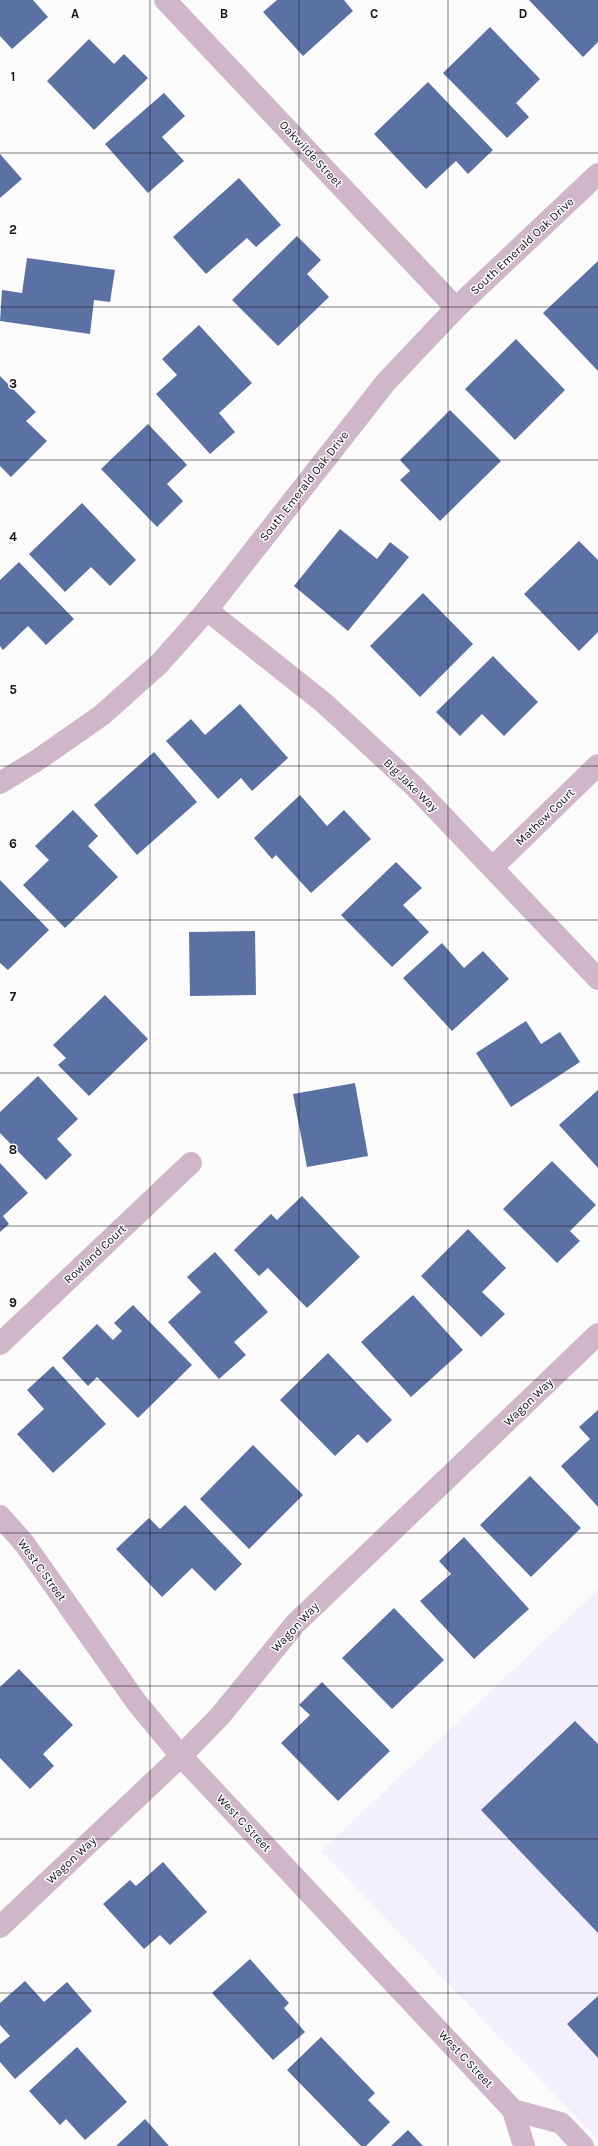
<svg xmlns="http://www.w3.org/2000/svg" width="598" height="2146" viewBox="0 0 598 2146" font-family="Karla,sans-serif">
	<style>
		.built { fill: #f3effc }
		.building { fill: #5b71a3 }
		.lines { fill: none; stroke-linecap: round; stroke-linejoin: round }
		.minor { stroke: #cfb6c8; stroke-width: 22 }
		.tertiary { stroke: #cfb6c8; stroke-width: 22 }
		.grid { fill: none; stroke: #17141d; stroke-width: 1; stroke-opacity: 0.55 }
		.labels { text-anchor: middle; stroke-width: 3; stroke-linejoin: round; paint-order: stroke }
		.street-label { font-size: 12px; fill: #17141d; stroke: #fbfbfb }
		.grid-label { font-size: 13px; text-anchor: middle; font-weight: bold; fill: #17141d; stroke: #fbfbfb; stroke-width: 3; stroke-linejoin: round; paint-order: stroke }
	</style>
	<rect width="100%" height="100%" fill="#fbfbfb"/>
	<!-- built -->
	<path class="built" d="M598,1590V2140L321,1851Z"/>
	<!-- building -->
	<path class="building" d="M0,0H33L48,17L12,49L0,36Z
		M277,0H344L353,11L303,56L263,12Z
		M529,0H598V42L583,57Z
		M490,27L540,79L516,103L529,117L507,138L443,73Z
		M89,39L114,64L124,54L148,78L94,130L47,81Z
		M428,82L493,150L468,174L456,161L426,189L374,134Z
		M164,93L185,116L162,137L184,161L148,193L105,144Z
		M0,154L22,179L0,198Z
		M239,178L281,225L256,247L247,238L206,274L173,237Z
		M297,236L321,260L307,274L329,297L278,346L232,300Z
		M27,258L115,270L110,302L94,300L90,334L0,321L2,290L22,293Z
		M598,261V371L543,313Z
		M199,325L252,383L219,413L235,432L210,454L156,394L177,375L162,359Z
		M516,339L565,390L515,440L465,389Z
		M0,376L36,412L26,421L47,441L11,477L0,466Z
		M450,410L501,461L440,521L400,480L410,471L400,460Z
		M148,424L187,465L167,484L183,501L157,527L101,469Z
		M82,503L136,560L110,586L91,567L65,592L29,554Z
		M340,529L377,559L390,542L409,557L348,631L294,586Z
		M579,541L598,560V632L579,651L524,594Z
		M19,562L74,619L46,645L28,626L3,650L0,646V580Z
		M423,593L473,644L420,697L370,646Z
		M493,656L538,702L504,736L482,714L460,736L436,712Z
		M240,704L288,758L252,791L241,778L218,799L166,741L191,719L205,735Z
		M154,752L197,802L137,855L94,805Z
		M300,795L327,826L344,810L371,839L311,893L276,855L272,859L254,838Z
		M73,810L98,836L88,846L118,877L65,928L23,885L49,860L35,846Z
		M396,862L422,888L403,905L429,932L392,967L341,915Z
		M0,880L49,930L8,970L0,963Z
		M255,931L256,995L190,996L189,932Z
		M442,943L464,968L483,951L509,979L452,1031L403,978Z
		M105,995L148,1039L89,1096L58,1065L66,1058L53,1045Z
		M526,1021L541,1044L560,1032L580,1062L511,1107L476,1053Z
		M38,1076L78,1119L57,1139L72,1155L46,1180L0,1133V1112Z
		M355,1083L368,1156L307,1167L293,1094Z
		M598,1090V1168L559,1125Z
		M552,1161L596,1205L570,1231L580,1241L557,1263L503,1209Z
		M0,1163L28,1193L3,1216L9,1224L0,1232Z
		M302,1196L360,1257L307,1308L268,1268L259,1276L234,1250L271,1214L277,1220Z
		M468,1229L506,1268L482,1292L505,1314L481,1337L421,1276Z
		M215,1252L268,1312L234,1342L246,1355L219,1379L168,1322L201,1292L187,1277Z
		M413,1295L463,1350L411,1397L361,1342Z
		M133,1305L192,1365L138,1418L97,1377L88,1386L62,1358L97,1324L113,1340L122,1331L114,1323Z
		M328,1353L392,1420L367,1443L358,1434L335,1456L280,1400Z
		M53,1366L106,1424L53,1473L17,1434L44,1409L27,1390Z
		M598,1410V1507L561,1466L590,1439L579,1427Z
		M253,1445L303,1495L249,1549L200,1499Z
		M530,1476L581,1528L531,1577L480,1525Z
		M185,1505L242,1564L215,1591L192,1568L162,1597L116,1549L149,1518L160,1529Z
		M464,1537L529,1609L474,1659L420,1601L451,1574L439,1561Z
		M394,1608L444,1660L392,1709L342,1658Z
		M19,1669L73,1725L43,1754L54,1766L30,1789L0,1758V1687Z
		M322,1682L390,1751L338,1801L281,1743L310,1715L299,1705Z
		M575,1721L598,1744V1933L481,1810Z
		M163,1862L207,1912L170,1945L160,1935L144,1949L103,1904L130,1880L136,1886Z
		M250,1959L289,2003L284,2008L305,2032L273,2060L212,1993Z
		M25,1981L44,2002L67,1982L92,2011L15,2079L0,2062V2044L10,2036L0,2025V2003Z
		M598,1996V2058L567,2024Z
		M321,2037L375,2093L368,2100L390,2122L366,2146H361L287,2070Z
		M77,2047L127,2102L85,2140L66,2119L60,2125L29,2091Z
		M145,2119L169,2146H116Z
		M408,2130L423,2146H391Z"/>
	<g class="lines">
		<!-- minor -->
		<path class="minor" d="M165,0L456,308
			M207,610L324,703L415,787L598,979
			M492,868L598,765
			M0,1344L191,1163
			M0,1927L181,1756L220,1716L295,1624L598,1334"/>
		<!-- tertiary -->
		<path class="tertiary" d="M0,783L39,759L102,715L159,664L207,610L386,382L456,308L598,174
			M0,1516L24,1543L137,1703L181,1756L513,2110L524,2146
			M513,2110L561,2123L583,2146"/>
	</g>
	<!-- grid -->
	<path class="grid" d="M150,0V2146M299,0V2146M448,0V2146M0,153H598M0,307H598M0,460H598M0,613H598M0,766H598M0,920H598M0,1073H598M0,1226H598M0,1380H598M0,1533H598M0,1686H598M0,1839H598M0,1993H598"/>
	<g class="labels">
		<!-- street labels -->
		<g class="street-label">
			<text transform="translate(311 154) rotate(47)" y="4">Oakwilde Street</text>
			<text transform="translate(522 246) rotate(-43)" y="4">South Emerald Oak Drive</text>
			<text transform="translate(304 486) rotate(-52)" y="4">South Emerald Oak Drive</text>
			<text transform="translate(411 785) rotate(44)" y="4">Big Jake Way</text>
			<text transform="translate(545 817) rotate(-44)" y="4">Mathew Court</text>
			<text transform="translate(95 1254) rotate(-43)" y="4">Rowland Court</text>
			<text transform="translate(528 1402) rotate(-44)" y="4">Wagon Way</text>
			<text transform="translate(42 1570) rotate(54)" y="4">West C Street</text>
			<text transform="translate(295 1627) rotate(-47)" y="4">Wagon Way</text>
			<text transform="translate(244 1823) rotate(47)" y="4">West C Street</text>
			<text transform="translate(71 1860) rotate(-43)" y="4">Wagon Way</text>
			<text transform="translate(466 2059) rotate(47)" y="4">West C Street</text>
		</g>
	</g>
	<g class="grid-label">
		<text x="75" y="18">A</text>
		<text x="224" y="18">B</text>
		<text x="374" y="18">C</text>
		<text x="523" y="18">D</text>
		<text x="13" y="81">1</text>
		<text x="13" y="234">2</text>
		<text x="13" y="388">3</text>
		<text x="13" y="541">4</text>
		<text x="13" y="694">5</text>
		<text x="13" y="848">6</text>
		<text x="13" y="1001">7</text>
		<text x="13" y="1154">8</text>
		<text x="13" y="1307">9</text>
	</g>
</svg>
